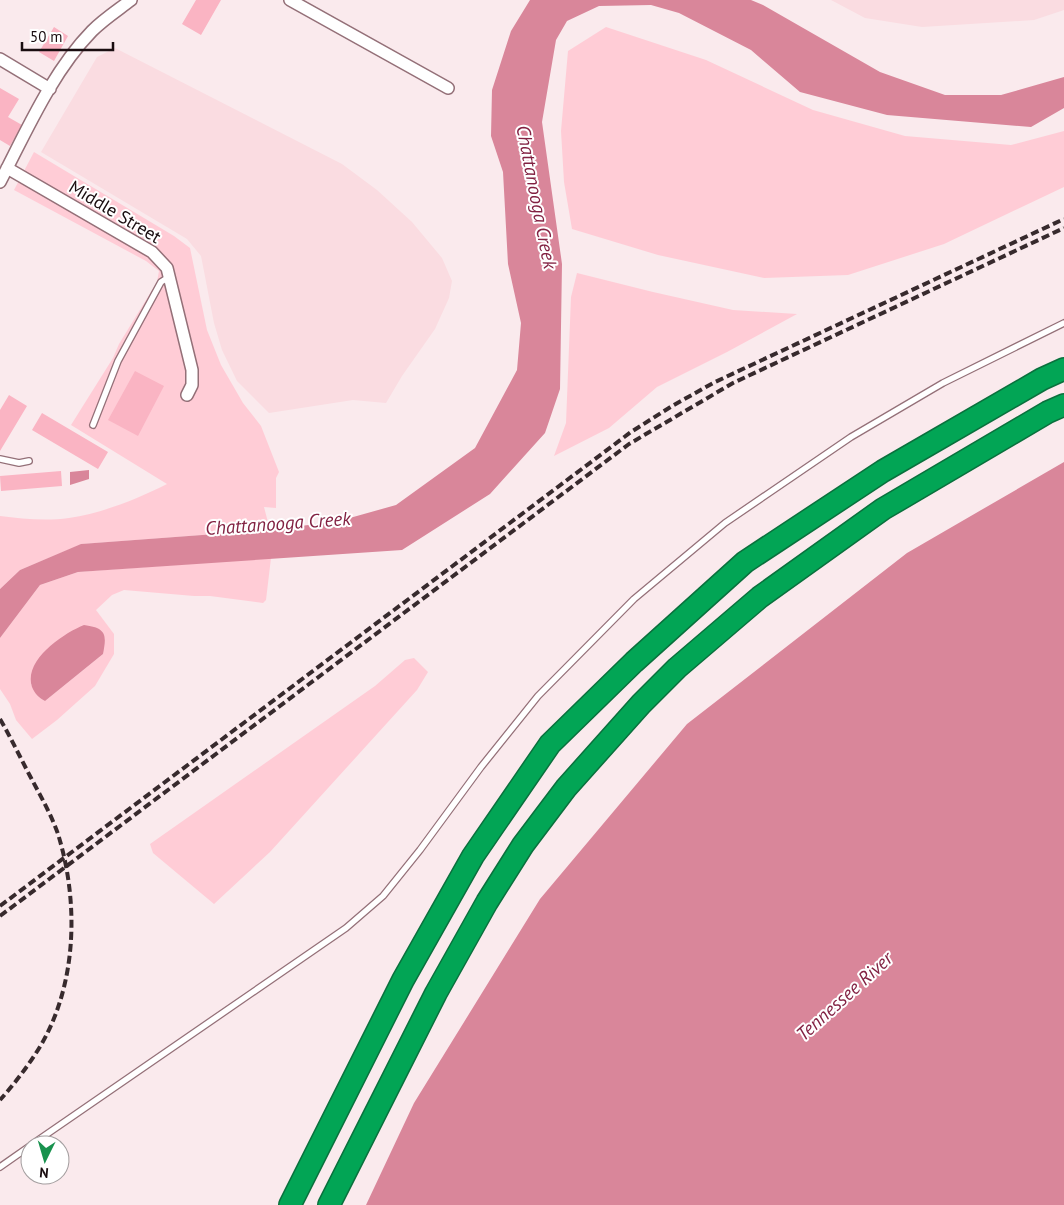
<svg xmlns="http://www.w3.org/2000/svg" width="1064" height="1205" viewBox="0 0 1064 1205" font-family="'PT Sans',sans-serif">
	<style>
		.built { fill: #fadce1 }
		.green { fill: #ffccd6; fill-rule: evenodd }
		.water { fill: #d9869a }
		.building { fill: #fab4c3 }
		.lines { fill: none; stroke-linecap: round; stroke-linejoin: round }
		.service-casing { stroke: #947078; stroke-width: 8 }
		.minor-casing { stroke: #947078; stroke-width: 14 }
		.motorway-casing { stroke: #0a703d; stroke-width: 24 }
		.service { stroke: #fff; stroke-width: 5.5 }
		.minor { stroke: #fff; stroke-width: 11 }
		.motorway { stroke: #02a555; stroke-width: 21 }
		.rail { stroke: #372a2d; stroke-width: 4; stroke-dasharray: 8 4; stroke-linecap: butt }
		.labels { text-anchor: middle; stroke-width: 4; stroke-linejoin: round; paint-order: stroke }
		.street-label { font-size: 18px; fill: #1a0d10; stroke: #fff }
		.water-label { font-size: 19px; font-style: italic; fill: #822142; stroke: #fff }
	</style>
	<rect width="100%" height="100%" fill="#faeaed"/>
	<!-- built -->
	<path class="built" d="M831,0H1064V10L1034,20L922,27L865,18Z
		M115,48L342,164L377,190L412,222L442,258L452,281L449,298L435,329L402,376L386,403L353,400L269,413L237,381L222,350L214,323L201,256L187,239L41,152L97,57Z"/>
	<!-- green -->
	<path class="green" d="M606,27L706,60L813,110L905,136L1011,145L1064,131V187L944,244L848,275L764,278L658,255L572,229L564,182L561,131L568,51Z
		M34,152L174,236L190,248L207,330L221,365L243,403L261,426L279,472L276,478V508L264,507L270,530L82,544L20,570L0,589V516C22,519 47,521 69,518C103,513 137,499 167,484L71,425L113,358L119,344L157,282L159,271L146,261L14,190Z
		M577,273L653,292L733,310L797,314L727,352L657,387L609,428L554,456L566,423L571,297Z
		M271,558L266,600L263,603L210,596H194L124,590L112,595L96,610L114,634V654L95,686L57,720L32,739L16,720L10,704L0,689V638L40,585L78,572ZM103,654L45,701C37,697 35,692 31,684Z
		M414,658L428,672L417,690L270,852L214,904L153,853L150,844L375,686L405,660Z"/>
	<!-- water -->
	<path class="water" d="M530,0H751L763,5L880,72L945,95H1001L1064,77V108L1031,127L887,115L800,92L751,50L679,13L651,5L599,6L567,21L556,40L542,122L562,264L560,389L545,433L490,494L402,550L78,572L40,585L0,638V589L20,570L81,544L270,530L339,521L396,505L475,448L517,370L521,323L508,264L503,172L491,136L492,90L511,31Z
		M1064,462V1205H366L414,1103L540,899L687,724L907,553Z
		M89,470V479L70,485V472Z
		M84,625C106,628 107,634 103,654L45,701C39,698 35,694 32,687C23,660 64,633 84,625Z"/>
	<!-- building -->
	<path class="building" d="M196,0H221L201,35L182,24Z
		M54,27L68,36L54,61L39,52Z
		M0,88L19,99L8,117L22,125L10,146L0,140Z
		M135,371L164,386L138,436L108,420Z
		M9,395L27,406L0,451V410Z
		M42,413L108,452L98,469L32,430Z
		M61,471L62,486L1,491L0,476Z"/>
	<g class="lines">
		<!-- service casing -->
		<g class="service-casing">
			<path id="service" d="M93,425L118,361L161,282L169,277
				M0,459L19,463L29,461
				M31,1145L346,928L383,896L420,850L481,767L538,696L634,599L725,523L851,437L943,383L1064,323
				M0,1167L30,1146"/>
		</g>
		<!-- minor casing -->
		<g class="minor-casing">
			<path id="minor" d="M290,0L448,88
				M0,59L50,89
				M7,168L152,252L167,268L192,370V385L187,395
				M0,182C26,132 52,72 92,31C104,19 118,10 131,0"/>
		</g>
		<!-- motorway casing -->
		<g class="motorway-casing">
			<path id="motorway" d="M290,1205L403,980L473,856L550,744L634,662L745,562L883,471L1042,379L1064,369
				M329,1205L436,993L487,902L523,845L566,788L641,704L677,668L760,597L883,509L1048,412L1064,405"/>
		</g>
		<!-- service -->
		<use href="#service" class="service"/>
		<!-- minor -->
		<use href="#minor" class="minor"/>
		<!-- motorway -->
		<use href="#motorway" class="motorway"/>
		<!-- rail -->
		<path class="rail" d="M0,719C11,738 20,757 30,776C40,795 51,814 58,834C79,902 77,983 41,1045C29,1065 15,1083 0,1100
			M0,906L631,432L672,406L715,382L1064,219
			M0,916L629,444L733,383L1064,228"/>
	</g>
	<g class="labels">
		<!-- street labels -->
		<g class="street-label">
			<text transform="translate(115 212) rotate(31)" y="6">Middle Street</text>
		</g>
		<!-- water labels -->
		<g class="water-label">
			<text transform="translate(537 197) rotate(79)" y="7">Chattanooga Creek</text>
			<text transform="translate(278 523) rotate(-4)" y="7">Chattanooga Creek</text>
			<text transform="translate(844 996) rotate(-42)" y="7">Tennessee River</text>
		</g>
	</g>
	<!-- north arrow -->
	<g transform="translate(45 1160) rotate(185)"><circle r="24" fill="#ffffff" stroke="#a39e9f"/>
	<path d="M0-4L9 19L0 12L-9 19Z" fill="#18924e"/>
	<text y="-8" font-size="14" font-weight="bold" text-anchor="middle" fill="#1a0d10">N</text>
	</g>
	<!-- scale -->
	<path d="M22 42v8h91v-8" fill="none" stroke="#1a0d10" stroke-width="2.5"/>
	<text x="30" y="42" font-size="15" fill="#1a0d10" stroke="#ffffff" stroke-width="4" paint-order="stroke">50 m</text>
</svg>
